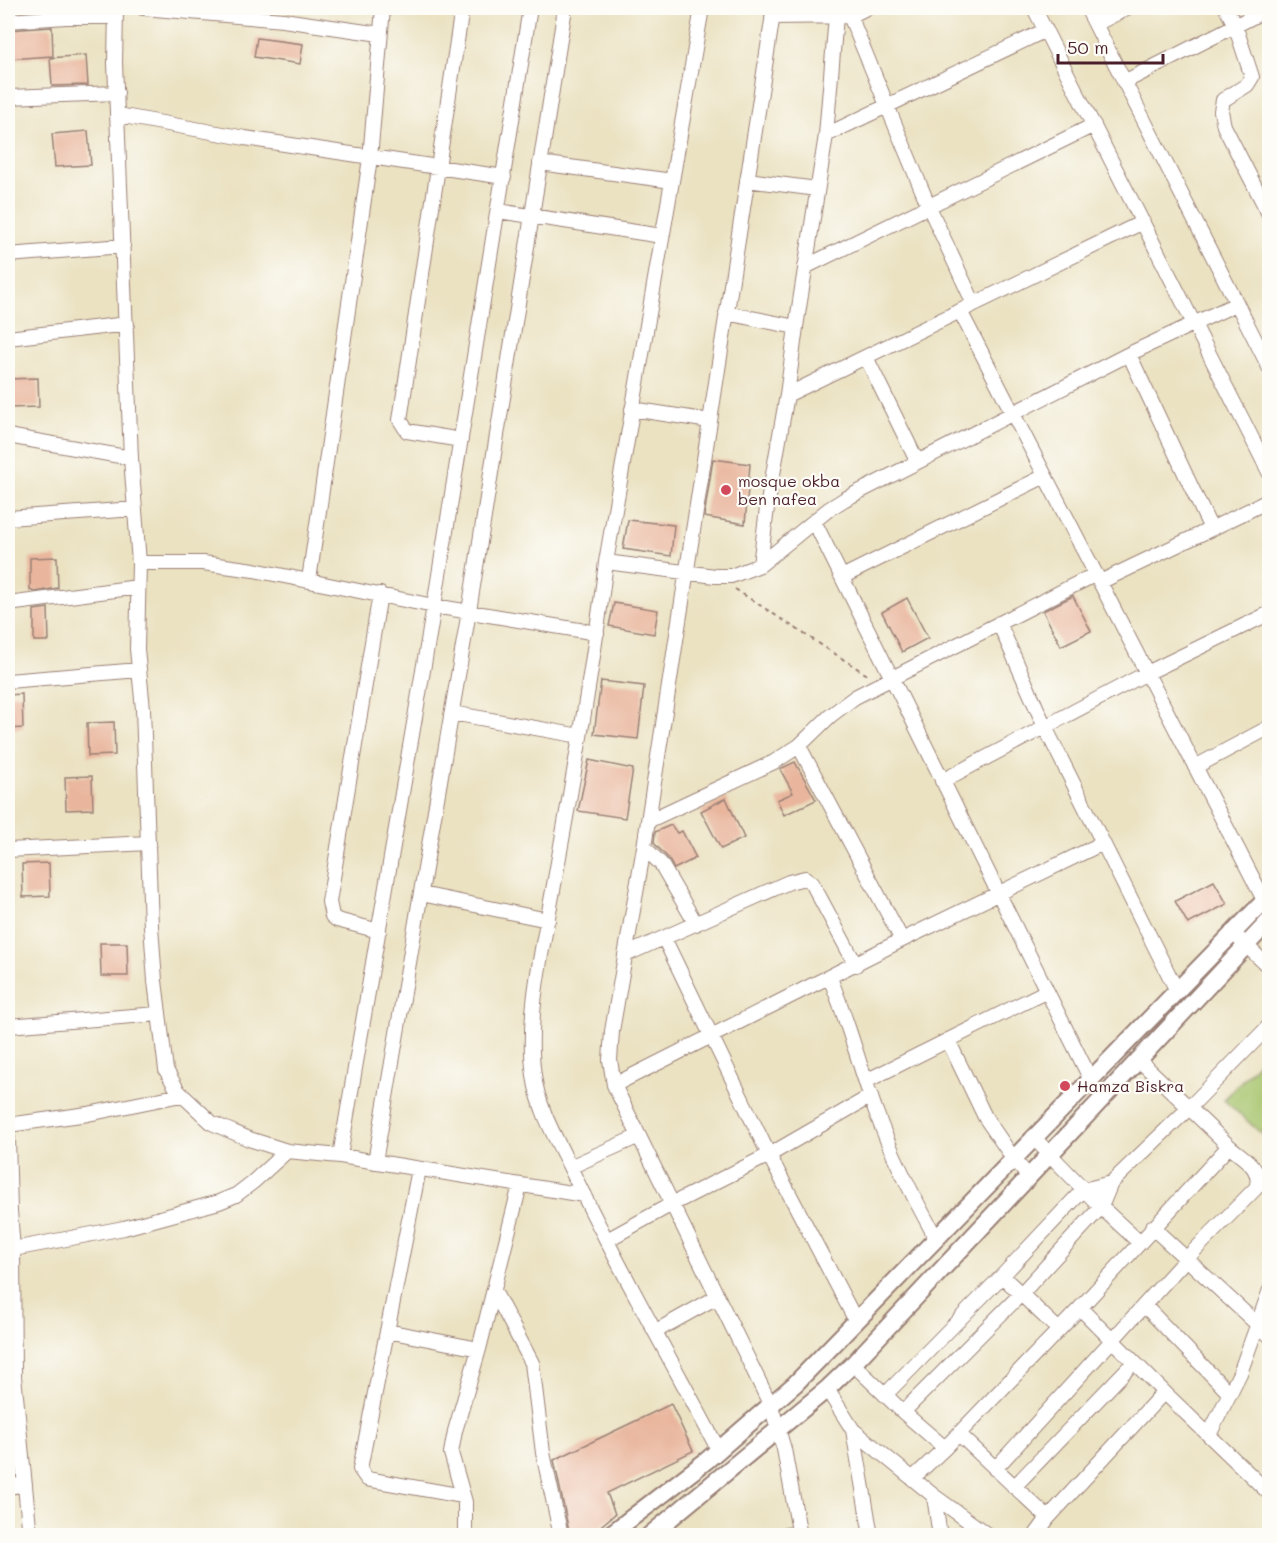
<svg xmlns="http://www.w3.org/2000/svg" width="1277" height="1543" viewBox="0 0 1277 1543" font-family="Mali,sans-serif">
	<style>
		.green { fill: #a5c36a; stroke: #78714a; stroke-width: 1.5 }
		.building { fill: #e9b69d }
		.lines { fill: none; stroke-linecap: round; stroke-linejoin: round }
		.minor-casing { stroke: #9a8076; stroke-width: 16 }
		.tertiary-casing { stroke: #9a8076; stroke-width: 20 }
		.path { stroke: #9a8076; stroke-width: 2; stroke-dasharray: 4.5 4.5; stroke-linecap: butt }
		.minor { stroke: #fff; stroke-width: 14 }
		.tertiary { stroke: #fff; stroke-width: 16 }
		.poi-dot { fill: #d1495b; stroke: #fdfcf7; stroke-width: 2 }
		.labels { text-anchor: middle; stroke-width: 4.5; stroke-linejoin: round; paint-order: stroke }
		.poi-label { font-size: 16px; fill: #4a1f2b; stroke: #fdfcf7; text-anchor: start }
	</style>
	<rect width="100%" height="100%" fill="#fdfcf7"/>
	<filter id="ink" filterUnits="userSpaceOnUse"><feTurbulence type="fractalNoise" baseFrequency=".0167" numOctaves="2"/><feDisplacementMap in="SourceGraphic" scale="12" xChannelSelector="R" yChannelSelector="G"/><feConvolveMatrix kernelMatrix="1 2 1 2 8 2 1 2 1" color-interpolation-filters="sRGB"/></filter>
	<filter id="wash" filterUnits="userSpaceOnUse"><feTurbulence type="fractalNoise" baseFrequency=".008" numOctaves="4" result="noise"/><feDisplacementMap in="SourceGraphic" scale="24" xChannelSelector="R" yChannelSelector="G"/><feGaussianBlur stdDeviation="1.35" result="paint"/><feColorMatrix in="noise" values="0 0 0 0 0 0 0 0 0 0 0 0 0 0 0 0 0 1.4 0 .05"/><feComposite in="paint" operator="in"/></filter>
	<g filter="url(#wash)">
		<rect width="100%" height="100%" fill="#ebe2c2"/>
		<!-- green -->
		<path class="green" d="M1269,1051V1128L1263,1135L1224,1100Z"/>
		<g id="blocks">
			<!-- building -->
			<path class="building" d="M52,27L53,56L8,59V30Z
				M257,38L303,44L300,64L254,57Z
				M86,55L88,85L52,86L50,58Z
				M88,131L91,165L55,167L52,134Z
				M38,378L39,407L8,408V379Z
				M713,459L750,464L745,524L704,517Z
				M628,520L674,525L671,556L623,549Z
				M57,557L58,588L34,592L30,590V558Z
				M1073,596L1091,631L1061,646L1043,611Z
				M907,598L928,638L902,652L882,612Z
				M614,603L658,610L654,634L609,626Z
				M48,608L49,641H34V610Z
				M601,681L644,686L638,739L594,734Z
				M22,694L23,728L8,729V695Z
				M114,722L115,755L88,756L87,723Z
				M589,760L633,769L625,818L578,811Z
				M795,762L816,800L784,815L777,800L793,793L780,769Z
				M92,776L93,809L66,810L65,777Z
				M726,798L744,838L721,849L701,811Z
				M671,825L677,833L682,831L696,858L674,869L668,858L654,843L655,832Z
				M49,863L50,896L23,897L22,864Z
				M1214,881L1227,904L1188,924L1175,901Z
				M100,943H127L128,976H101Z
				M671,1404L693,1451L607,1493L615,1514L589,1536H570L554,1460Z"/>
		</g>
	</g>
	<g filter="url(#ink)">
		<use href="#blocks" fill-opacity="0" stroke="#9a8076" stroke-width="1.5"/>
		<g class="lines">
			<!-- minor casing -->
			<g class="minor-casing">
				<path id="minor" d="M116,8L115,63L131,458L139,563L137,649L143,709L151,926L155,981L166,1070L178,1091L212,1123L249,1139L287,1151L340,1156L584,1195
					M143,8L283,20L380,34
					M702,8L606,562C593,668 574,773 555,879C545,938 525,1015 534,1075C538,1109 557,1140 572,1171C617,1266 670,1357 719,1451
					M774,8L644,847L612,1031L610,1060L614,1085L771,1406L784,1449L800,1536
					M1034,8L1270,474
					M1087,8L1270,369
					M1226,8L1235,25L1252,77L1247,85L1223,100L1221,111L1224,126L1270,216
					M850,16L866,8
					M772,17L850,16L929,207L974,304
					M8,21L66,17H116
					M1096,24L1127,8
					M1124,82L1270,8
					M8,97L117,93
					M118,115L245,138L504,177
					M826,135L1046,30
					M540,163L672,181
					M747,180L817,189
					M498,211L662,236
					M8,255L123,246
					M805,267L1094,125
					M960,311L1264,900
					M726,313L796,327
					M8,338L127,324
					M866,357L917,461
					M787,395L1143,222
					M632,409L710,421
					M8,436L131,458
					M461,440L407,431L400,420L462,8
					M8,518L135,509
					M814,521L1090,1078
					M1211,529L1270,500
					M606,562L715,576H731L760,565L829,509L845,499L1129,354L1236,304
					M139,563H203L254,570L434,606L597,633
					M760,565L767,508L787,395L796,327L826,135L836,16
					M842,577L1045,476
					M309,580L370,158L383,8
					M1100,582L1211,529L1129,354
					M8,604L138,587
					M999,623L1045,727L1176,989
					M8,681L139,670
					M452,713L580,736
					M799,746L902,940
					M1195,767L1270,727
					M942,781L1147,673L1270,613
					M648,821L774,762L799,746L830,716L855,697L1096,574
					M644,847L661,864L696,924
					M8,850L149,843
					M421,894L548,920
					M379,931L337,920L332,916L329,902L380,594
					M1232,932L1270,968
					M664,938L769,1155L856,1321
					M625,955L789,882L805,878L812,883L856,965
					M830,978C848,1021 859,1065 875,1109C891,1154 913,1196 936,1238
					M8,1026L158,1014
					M948,1040L985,1117L1013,1158L1028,1176
					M866,1081L1047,991
					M614,1085L902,940L1103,843
					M8,1125L88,1114L181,1095
					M1033,1137L1101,1207L1139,1242
					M8,1138L10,1211L8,1214
					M340,1156L434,606L530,8
					M375,1162L469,611L565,8
					M570,1167L639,1136
					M419,1169L360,1469L367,1479L463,1496
					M10,1211L13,1250L14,1376L30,1536
					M1152,1227L1270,1336
					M607,1240L672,1204L769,1155L871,1096
					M8,1250L124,1228L219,1202L236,1195L253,1182L287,1151
					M1002,1276L1059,1330
					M494,1291L532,1363L543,1453L561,1536
					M1144,1305L1230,1394
					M387,1331L479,1349
					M656,1331L717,1297
					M853,1364L903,1412L945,1448L1080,1308L1229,1146L1138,1059
					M827,1389L853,1430L934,1496L989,1536
					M1164,1392L1270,1494
					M885,1395L1002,1276L1083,1190L1111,1183
					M903,1412L1021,1294L1101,1207L1111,1183L1189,1108L1270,1025
					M853,1430L871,1536
					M959,1434L1048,1518L1164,1392L1080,1308
					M1209,1435L1240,1373L1270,1290
					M995,1469L1186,1259L1256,1188C1264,1168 1241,1157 1229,1146
					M913,1478L945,1448
					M8,1487L25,1484
					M1014,1487L1134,1362
					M934,1496L940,1536
					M465,1536V1502L451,1453L455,1431L479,1349L520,1185
					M780,1536L799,1533
					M1035,1536L1048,1518"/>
			</g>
			<!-- tertiary casing -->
			<g class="tertiary-casing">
				<path id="tertiary" d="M608,1536L706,1461L795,1384L1270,895
					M649,1536L827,1389L853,1364L1270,920"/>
			</g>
			<!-- path -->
			<path class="path" d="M735,589L869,676"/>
			<!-- minor -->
			<use href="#minor" class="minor"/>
			<!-- tertiary -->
			<use href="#tertiary" class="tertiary"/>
		</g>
	</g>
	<!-- markers -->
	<g class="poi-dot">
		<circle cx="726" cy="490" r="6"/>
		<circle cx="1065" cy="1086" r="6"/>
	</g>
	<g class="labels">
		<!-- poi labels -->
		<g class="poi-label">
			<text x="738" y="487">mosque okba<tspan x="738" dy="18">ben nafea</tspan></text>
			<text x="1077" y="1092">Hamza Biskra</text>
		</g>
	</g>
	<!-- margin -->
	<rect width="1277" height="1543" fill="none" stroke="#fdfcf7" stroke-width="30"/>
	<!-- scale -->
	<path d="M1058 54v9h105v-9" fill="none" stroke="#4a1f2b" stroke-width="3"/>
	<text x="1067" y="54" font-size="18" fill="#4a1f2b" stroke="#fdfcf7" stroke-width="4.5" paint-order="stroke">50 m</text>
</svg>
